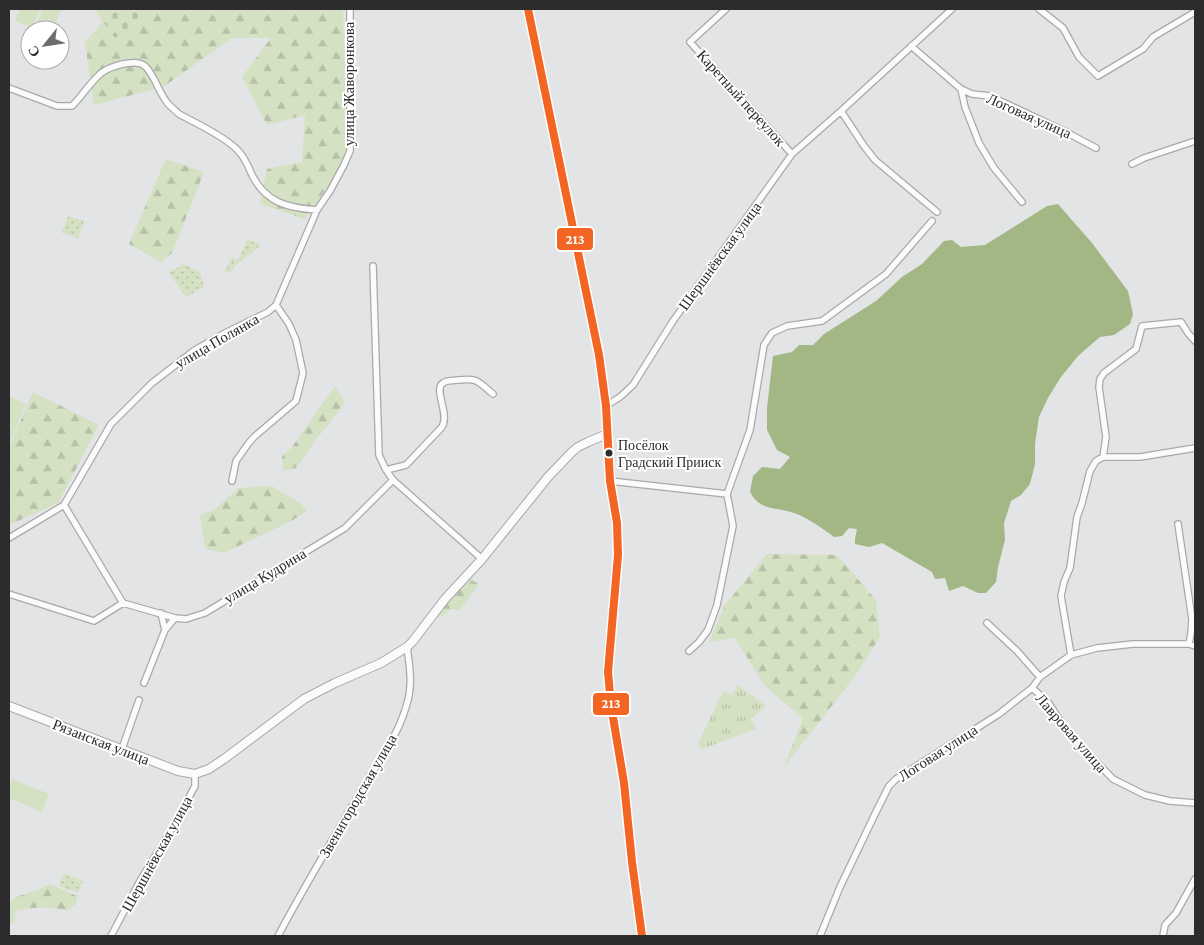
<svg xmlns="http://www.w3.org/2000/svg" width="1204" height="945" viewBox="0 0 1204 945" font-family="'Crimson Pro',serif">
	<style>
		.grass { fill: url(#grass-tufts) }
		.forest { fill: url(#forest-firs) }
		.cemetery { fill: url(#cemetery-stones) }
		.park { fill: url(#park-dots) }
		.pitch { fill: #d4e1c2 }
		.water { fill: #a3b784 }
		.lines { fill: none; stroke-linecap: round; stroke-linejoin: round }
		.street-casing { stroke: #a9a9ab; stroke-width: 8 }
		.secondary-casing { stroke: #a9a9ab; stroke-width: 10 }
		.street { stroke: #fbfbfb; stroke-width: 5.5 }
		.secondary { stroke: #fbfbfb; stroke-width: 8 }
		.bus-1-casing { stroke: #fff; stroke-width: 11 }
		.bus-1 { stroke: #f26522; stroke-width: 8 }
		.bus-dot { fill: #2c2c2e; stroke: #fff; stroke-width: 2 }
		.labels { text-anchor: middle; stroke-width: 4; stroke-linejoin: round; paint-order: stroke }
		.bus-label { font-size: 14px; fill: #2c2c2e; stroke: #fff; text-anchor: start }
		.street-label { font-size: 15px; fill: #2c2c2e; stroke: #fff }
		.line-badge { stroke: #fff; stroke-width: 2 }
		.badge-label { font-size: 14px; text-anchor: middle; font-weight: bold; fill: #fff }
	</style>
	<defs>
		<pattern id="grass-tufts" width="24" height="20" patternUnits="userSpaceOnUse" patternTransform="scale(1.25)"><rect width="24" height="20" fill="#d4e1c2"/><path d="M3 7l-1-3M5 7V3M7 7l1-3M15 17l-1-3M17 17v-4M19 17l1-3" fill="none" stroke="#b6c1a7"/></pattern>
		<pattern id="forest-firs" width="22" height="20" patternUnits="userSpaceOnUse" patternTransform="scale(1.25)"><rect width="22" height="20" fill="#d4e1c2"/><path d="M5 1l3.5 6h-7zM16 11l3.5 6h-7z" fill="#b6c1a7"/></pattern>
		<pattern id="cemetery-stones" width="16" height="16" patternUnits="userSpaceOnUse" patternTransform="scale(1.25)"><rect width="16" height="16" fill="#d4e1c2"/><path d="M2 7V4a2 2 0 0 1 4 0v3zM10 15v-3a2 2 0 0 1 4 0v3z" fill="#b6c1a7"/></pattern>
		<pattern id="park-dots" width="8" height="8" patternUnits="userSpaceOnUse" patternTransform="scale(1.25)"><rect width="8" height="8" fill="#d4e1c2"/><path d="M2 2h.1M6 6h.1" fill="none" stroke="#b6c1a7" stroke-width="1.8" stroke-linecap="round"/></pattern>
	</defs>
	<rect width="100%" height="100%" fill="#e3e4e6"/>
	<!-- grass -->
	<path class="grass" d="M738,685L766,706L751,719L756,729L702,749L698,744L723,691L732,696Z"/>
	<!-- forest -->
	<path class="forest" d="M97,9H343L348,158L305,219L260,204L267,169L302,162L305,115L267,125L242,77L271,38H232L163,87L94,105L85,43L105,19Z
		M166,159L204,172L172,253L161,262L129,244Z
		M335,386L345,402L329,424L318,437L296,468L283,471L282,456L292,447Z
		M33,392L99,425L58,503L9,525V447Z
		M272,486L301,504L307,511L293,520L224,553L205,549L200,515L214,510L239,488Z
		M767,554L837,555L876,600L880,637L855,676L784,767L803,719L764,685L735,638L709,642L725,605Z
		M468,578L479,584L460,610L451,609L440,618L437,614Z
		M50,884L77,896L76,904L67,911C48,906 33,907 14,911L15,921L9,925V902L16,897L38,890Z"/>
	<!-- cemetery -->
	<path class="cemetery" d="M94,9H156L115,38Z"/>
	<!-- park -->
	<path class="park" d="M68,216L84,221L78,238L62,232Z
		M247,239L261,245L236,265L232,271L227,273L225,271L232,258L237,260L240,257Z
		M183,264L200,272L204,287L186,297L169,273Z
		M64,873L83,881L78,893L59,886Z"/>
	<!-- pitch -->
	<path class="pitch" d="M20,9H40L32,28L15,21Z
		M42,9H61L53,30H41L35,28Z
		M9,396L26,404L9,444Z
		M12,779L49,794L42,812L9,798V788Z"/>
	<!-- water -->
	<path class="water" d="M1058,204L1092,243L1128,291L1133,314L1130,324L1114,335L1100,337L1078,356L1061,377L1048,398L1039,417L1035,444V464L1030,484L1021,495L1011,501L1004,523L1005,540L998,567L996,582L986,593H978L963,586L949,591L945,578L935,579L932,572L882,543L869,547L855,544V539L857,529L849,528L842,536L834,537C822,528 808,518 794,513C776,507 760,511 750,492L753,476L762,467L780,469L790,457L777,450L767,430V408L773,356L792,352L799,345H813L824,334L876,301L902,277L922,264L944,241L952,240L961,247L985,245L1047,206Z"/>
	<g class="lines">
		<!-- street casing -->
		<g class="street-casing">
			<path id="street" d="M726,9L690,42L792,154
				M1039,9L1063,28L1079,57L1098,76L1143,49L1153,37L1195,12
				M911,46L961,89L965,107L979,143L994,168L1022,202
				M9,88L57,106H72C81,97 88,86 97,77C105,67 136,57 146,67C155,77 158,90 166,101C169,106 175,110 179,114C197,124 218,133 233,146C242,152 248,165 252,175C266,203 288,208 317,210
				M961,89L972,94L990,96L1064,131L1096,148
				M841,111L864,146L875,160L937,212
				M1132,164L1144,158L1195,141
				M606,406L620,397L633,385L673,321L792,154L841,111L952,9
				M1103,457L1106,437L1099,387L1100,379L1104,373L1136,349L1142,326L1181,322L1188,333L1195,341
				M386,470L406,465L442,427C450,414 433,389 443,383C447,380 453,381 458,380C479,378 477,381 493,394
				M393,480L482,559
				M232,481L236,461L248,444L254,437L296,401L303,373L296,340L289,324L276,305
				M610,481L727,494
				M64,505L123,603
				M1178,524L1192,619L1191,633L1189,644
				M9,538L64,505L111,424L152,383L195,350L227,332L268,312L276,305L317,210L330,191L344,165L350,151V9
				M9,594L94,621L123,603L175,618
				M161,613L165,630
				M987,623L1017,651L1040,677
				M689,651L699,642L708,630L717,605L733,526L727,494L750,430L764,345L772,333L787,326L822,321L886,274L932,221
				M1071,655L1061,596L1064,582L1070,568L1077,517L1082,503L1090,471L1096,461L1103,457H1140L1195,448
				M144,683L165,630L175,618L186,619L205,613L345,528L393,480L386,470L379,455L373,266
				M1032,688L1048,702L1067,732L1113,779L1145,795L1170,801L1195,803
				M122,749L139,700
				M111,936L140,881L174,825L195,786V774
				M278,936C304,887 333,839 361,791C377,763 397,738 406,707C413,687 410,668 407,647
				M820,936L840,887L876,812L889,786L896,779L999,714L1032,688L1040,677L1071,655L1097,648L1133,644H1189L1195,646
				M1163,936L1165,925L1176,913L1195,879"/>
		</g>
		<!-- secondary casing -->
		<g class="secondary-casing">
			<path id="secondary" d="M528,9L599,355L606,406L610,481L617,523L618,555L611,632L608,672L611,705L624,783L632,862L642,936
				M9,706L178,771L195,774L209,769L224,759L304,699L335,683L381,663L407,647L413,641L445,599L482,559L548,477L572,452L578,447L588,442L607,434"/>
		</g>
		<!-- street -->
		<use href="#street" class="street"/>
		<!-- secondary -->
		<use href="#secondary" class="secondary"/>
		<!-- bus-1 casing -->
		<g class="bus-1-casing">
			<path id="bus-1" d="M528,9L599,355L606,406L610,481L617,523L618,555L608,672L611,705L624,783L632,862L642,936"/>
		</g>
		<!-- bus-1 -->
		<use href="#bus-1" class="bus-1"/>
	</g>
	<!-- markers -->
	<circle class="bus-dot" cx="609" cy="453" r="4.5"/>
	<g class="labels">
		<!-- bus labels -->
		<g class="bus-label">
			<text x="618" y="450">Посёлок<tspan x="618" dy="17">Градский Прииск</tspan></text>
		</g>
		<!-- street labels -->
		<g class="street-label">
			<text transform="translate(349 84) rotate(-90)" y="5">улица Жаворонкова</text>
			<text transform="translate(741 98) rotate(48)" y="5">Каретный переулок</text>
			<text transform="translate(1029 116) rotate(24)" y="5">Логовая улица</text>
			<text transform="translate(720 256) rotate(-54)" y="5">Шершнёвская улица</text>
			<text transform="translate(217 341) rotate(-30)" y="5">улица Полянка</text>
			<text transform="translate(265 576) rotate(-31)" y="5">улица Кудрина</text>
			<text transform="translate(1071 733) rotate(49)" y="5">Лавровая улица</text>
			<text transform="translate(101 742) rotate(21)" y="5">Рязанская улица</text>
			<text transform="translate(938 753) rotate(-33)" y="5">Логовая улица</text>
			<text transform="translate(358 796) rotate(-60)" y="5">Звенигородская улица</text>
			<text transform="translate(157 854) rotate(-61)" y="5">Шершнёвская улица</text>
		</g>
	</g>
	<g class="line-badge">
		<rect x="556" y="227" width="38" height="24" rx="5" fill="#f26522"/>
		<rect x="592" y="692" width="38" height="24" rx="5" fill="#f26522"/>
	</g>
	<g class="badge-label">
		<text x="575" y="244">213</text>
		<text x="611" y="708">213</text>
	</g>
	<!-- border -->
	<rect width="1204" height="945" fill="none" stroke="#2c2c2e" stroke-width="20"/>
	<!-- north arrow -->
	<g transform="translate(45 45) rotate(240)"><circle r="24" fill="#ffffff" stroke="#ababab"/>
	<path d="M0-4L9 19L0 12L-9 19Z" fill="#6c6c6e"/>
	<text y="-8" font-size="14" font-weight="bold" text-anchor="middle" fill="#2c2c2e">С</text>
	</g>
</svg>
